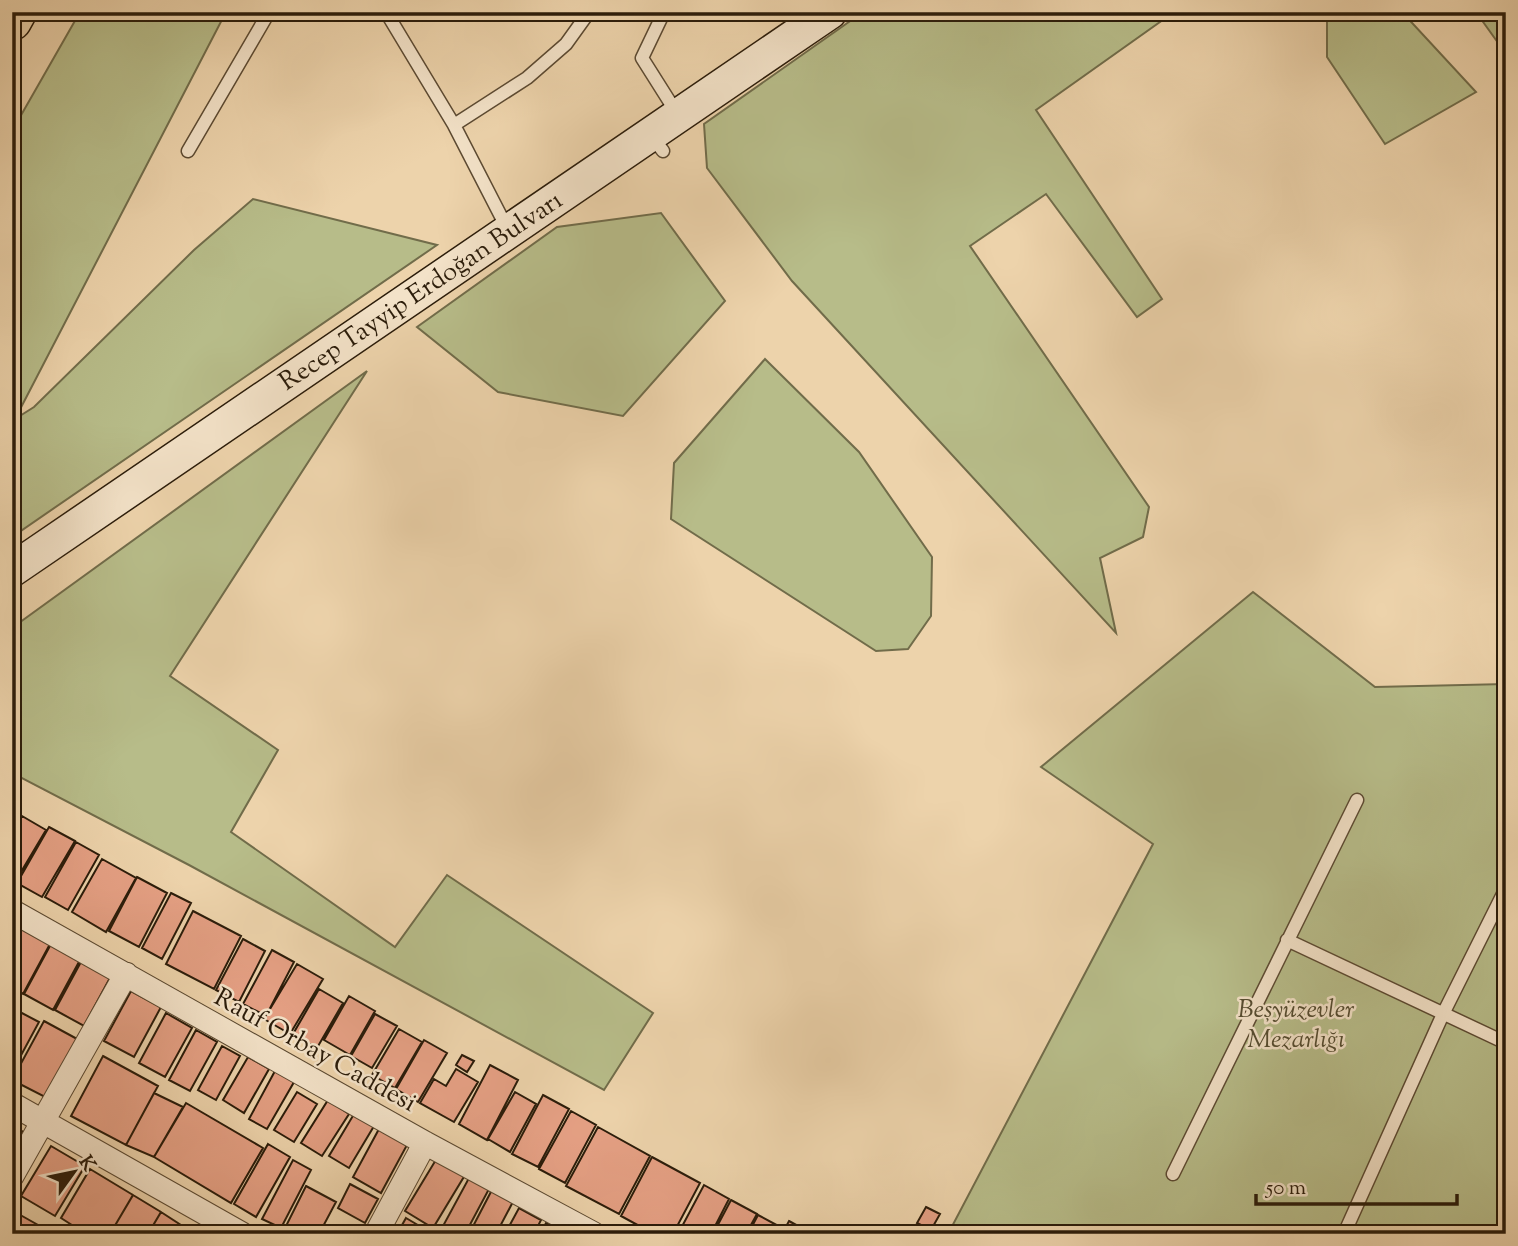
<svg xmlns="http://www.w3.org/2000/svg" width="1518" height="1246" viewBox="0 0 1518 1246" font-family="'Sorts Mill Goudy',serif">
	<style>
		.green { fill: #b7bc89; stroke: #716c4a; stroke-width: 2 }
		.building { fill: #e5a084; stroke: #2b1c0a; stroke-width: 2 }
		.lines { fill: none; stroke-linecap: round; stroke-linejoin: round }
		.lane-casing { stroke: #5c4a32; stroke-width: 15 }
		.street-casing { stroke: #5c4a32; stroke-width: 25 }
		.secondary-casing { stroke: #2b1c0a; stroke-width: 36 }
		.highway-casing { stroke: #2b1c0a; stroke-width: 41 }
		.lane { stroke: #f3e2c8; stroke-width: 12 }
		.street { stroke: #f3e2c8; stroke-width: 23 }
		.secondary { stroke: #f3e2c8; stroke-width: 33 }
		.highway { stroke: #edd3ab; stroke-width: 38 }
		.labels { text-anchor: middle; stroke-width: 5; stroke-linejoin: round; paint-order: stroke }
		.street-label { font-size: 26px; fill: #2b1c0a; stroke: #f3e2c8 }
		.park-label { font-size: 26px; font-style: italic; fill: #554c30; stroke: #f3e2c8 }
	</style>
	<rect width="100%" height="100%" fill="#edd3ab"/>
	<filter id="stains"><feTurbulence type="fractalNoise" baseFrequency=".00286" numOctaves="4"/><feColorMatrix values="0 0 0 0 .2 0 0 0 0 .09 0 0 0 0 .02 0 0 0 .5 -.17"/></filter>
	<radialGradient id="worn" r=".72"><stop offset=".6" stop-color="#630" stop-opacity="0"/><stop offset="1" stop-color="#630" stop-opacity=".3"/></radialGradient>
	<!-- green -->
	<path class="green" d="M80,12H226L15,419L34,407L194,250L253,199L437,245L12,537V131Z
		M863,12H1174L1036,110L1162,299L1137,317L1046,194L970,246L1149,507L1143,537L1100,558L1116,633L792,281L707,168L704,124Z
		M1327,12H1402L1476,92L1385,144L1327,57Z
		M1476,12H1506V54Z
		M661,213L725,301L623,416L498,392L417,327L557,227Z
		M765,359L859,452L932,557L931,616L908,649L876,651L671,519L674,463Z
		M367,371L170,676L278,750L231,832L395,947L447,875L653,1013L604,1090L189,865L12,773V628Z
		M1253,592L1375,687L1506,684V1234H948L1153,844L1041,767Z"/>
	<!-- building -->
	<path class="building" d="M12,811L19,815L12,827Z
		M22,816L46,830L15,882L12,881V833Z
		M49,827L75,841L42,897L17,883Z
		M76,842L99,855L68,910L45,897Z
		M102,859L136,878L106,932L72,912Z
		M137,877L167,893L139,947L109,931Z
		M171,893L191,903L162,959L142,948Z
		M193,911L241,936L214,989L166,964Z
		M12,924L50,944L23,994L12,988Z
		M243,939L265,951L239,1002L216,990Z
		M51,944L80,960L53,1010L24,994Z
		M272,950L294,962L266,1016L243,1004Z
		M82,960L111,976L84,1026L55,1010Z
		M297,964L323,979L290,1034L264,1019Z
		M319,989L343,1003L317,1048L293,1034Z
		M131,991L161,1007L134,1057L104,1041Z
		M349,996L375,1011L350,1055L324,1040Z
		M18,1011L39,1022L12,1072V1023Z
		M166,1013L192,1028L165,1077L139,1063Z
		M375,1014L397,1026L372,1068L351,1056Z
		M44,1021L79,1040L47,1098L12,1080Z
		M399,1029L422,1042L395,1088L372,1075Z
		M196,1030L217,1042L190,1091L169,1080Z
		M424,1040L447,1053L418,1102L396,1089Z
		M222,1046L240,1056L216,1100L198,1090Z
		M462,1055L474,1061L467,1072L456,1065Z
		M103,1056L158,1086L126,1145L71,1116Z
		M248,1057L269,1069L244,1113L223,1100Z
		M490,1065L518,1080L487,1140L459,1124Z
		M456,1069L478,1082L454,1122L420,1103L434,1079L446,1086Z
		M275,1071L294,1082L267,1129L249,1119Z
		M297,1092L317,1104L294,1142L274,1130Z
		M515,1092L536,1104L510,1152L488,1139Z
		M154,1093L183,1107L154,1157L126,1145Z
		M543,1095L569,1109L538,1167L512,1154Z
		M328,1100L349,1114L322,1156L301,1143Z
		M186,1103L263,1148L231,1203L154,1157Z
		M571,1111L596,1125L565,1183L539,1169Z
		M354,1114L374,1126L349,1168L329,1156Z
		M12,1126L29,1135L12,1166Z
		M598,1127L650,1156L619,1214L566,1186Z
		M379,1129L407,1145L381,1193L353,1177Z
		M268,1144L290,1157L256,1217L234,1204Z
		M51,1146L85,1166L55,1216L21,1196Z
		M652,1157L700,1183L673,1234H654L621,1216Z
		M437,1158L465,1175L433,1228L405,1211Z
		M293,1160L311,1170L281,1228L262,1219Z
		M90,1169L133,1195L110,1234H86L61,1218Z
		M469,1178L489,1189L465,1234H457L443,1226Z
		M350,1184L378,1199L365,1223L338,1208Z
		M704,1185L729,1199L711,1234H678Z
		M306,1186L336,1202L319,1234H305L287,1224Z
		M494,1186L515,1198L496,1234H469Z
		M133,1195L161,1212L148,1234H110Z
		M731,1200L757,1214L746,1234H713Z
		M926,1207L940,1214L931,1230L917,1223Z
		M519,1208L541,1220L534,1234H505Z
		M15,1212L54,1234H12V1218Z
		M161,1212L190,1231L189,1234H148Z
		M758,1215L784,1229L781,1234H748Z
		M406,1218L433,1234H397Z
		M789,1221L809,1232L808,1234H782Z
		M546,1223L566,1234H540Z"/>
	<g class="lines">
		<!-- lane casing -->
		<g class="lane-casing">
			<path id="lane" d="M386,12L454,125L508,230
				M664,12L642,58L678,115
				M454,125L527,78L566,44L589,12
				M650,134L663,151
				M188,151L269,12
				M1287,940L1506,1043
				M1173,1174L1357,800
				M1344,1234L1443,1014L1506,888"/>
		</g>
		<!-- street casing -->
		<g class="street-casing">
			<path id="street" d="M12,911L425,1143L594,1234
				M12,1104L242,1234
				M12,1176L126,974
				M376,1234L425,1143"/>
		</g>
		<!-- secondary casing -->
		<g class="secondary-casing">
			<path id="secondary" d="M12,570L830,12"/>
		</g>
		<!-- highway casing -->
		<g class="highway-casing">
			<path id="highway" d="M12,21L17,12"/>
		</g>
		<!-- lane -->
		<use href="#lane" class="lane"/>
		<!-- street -->
		<use href="#street" class="street"/>
		<!-- secondary -->
		<use href="#secondary" class="secondary"/>
		<!-- highway -->
		<use href="#highway" class="highway"/>
	</g>
	<g class="labels">
		<!-- street labels -->
		<g class="street-label">
			<text transform="translate(420 290) rotate(-34)" y="9">Recep Tayyip Erdoğan Bulvarı</text>
			<text transform="translate(316 1049) rotate(29)" y="9">Rauf Orbay Caddesi</text>
		</g>
		<!-- park labels -->
		<g class="park-label">
			<text x="1296" y="1017">Beşyüzevler<tspan x="1296" dy="30">Mezarlığı</tspan></text>
		</g>
	</g>
	<!-- margin -->
	<rect width="1518" height="1246" fill="none" stroke="#edd3ab" stroke-width="42"/>
	<rect x="14" y="14" width="1490" height="1218" fill="none" stroke="#2b1c0a" stroke-width="3.5"/>
	<rect x="21" y="21" width="1476" height="1204" fill="none" stroke="#2b1c0a" stroke-width="2"/>
	<!-- north arrow -->
	<g transform="translate(74 1172) rotate(57)" stroke="#f3e2c8" stroke-width="5" paint-order="stroke">
	<path d="M0-5L12 26L0 18L-12 26Z" fill="#2b1c0a"/>
	<text y="-10" font-size="19" font-weight="bold" text-anchor="middle" fill="#2b1c0a">K</text>
	</g>
	<!-- scale -->
	<path d="M1256 1194v10h201v-10" fill="none" stroke="#2b1c0a" stroke-width="3.5"/>
	<text x="1266" y="1194" font-size="21" fill="#2b1c0a" stroke="#f3e2c8" stroke-width="5" paint-order="stroke">50 m</text>
	<rect width="100%" height="100%" filter="url(#stains)"/>
	<rect width="100%" height="100%" fill="url(#worn)"/>
</svg>
